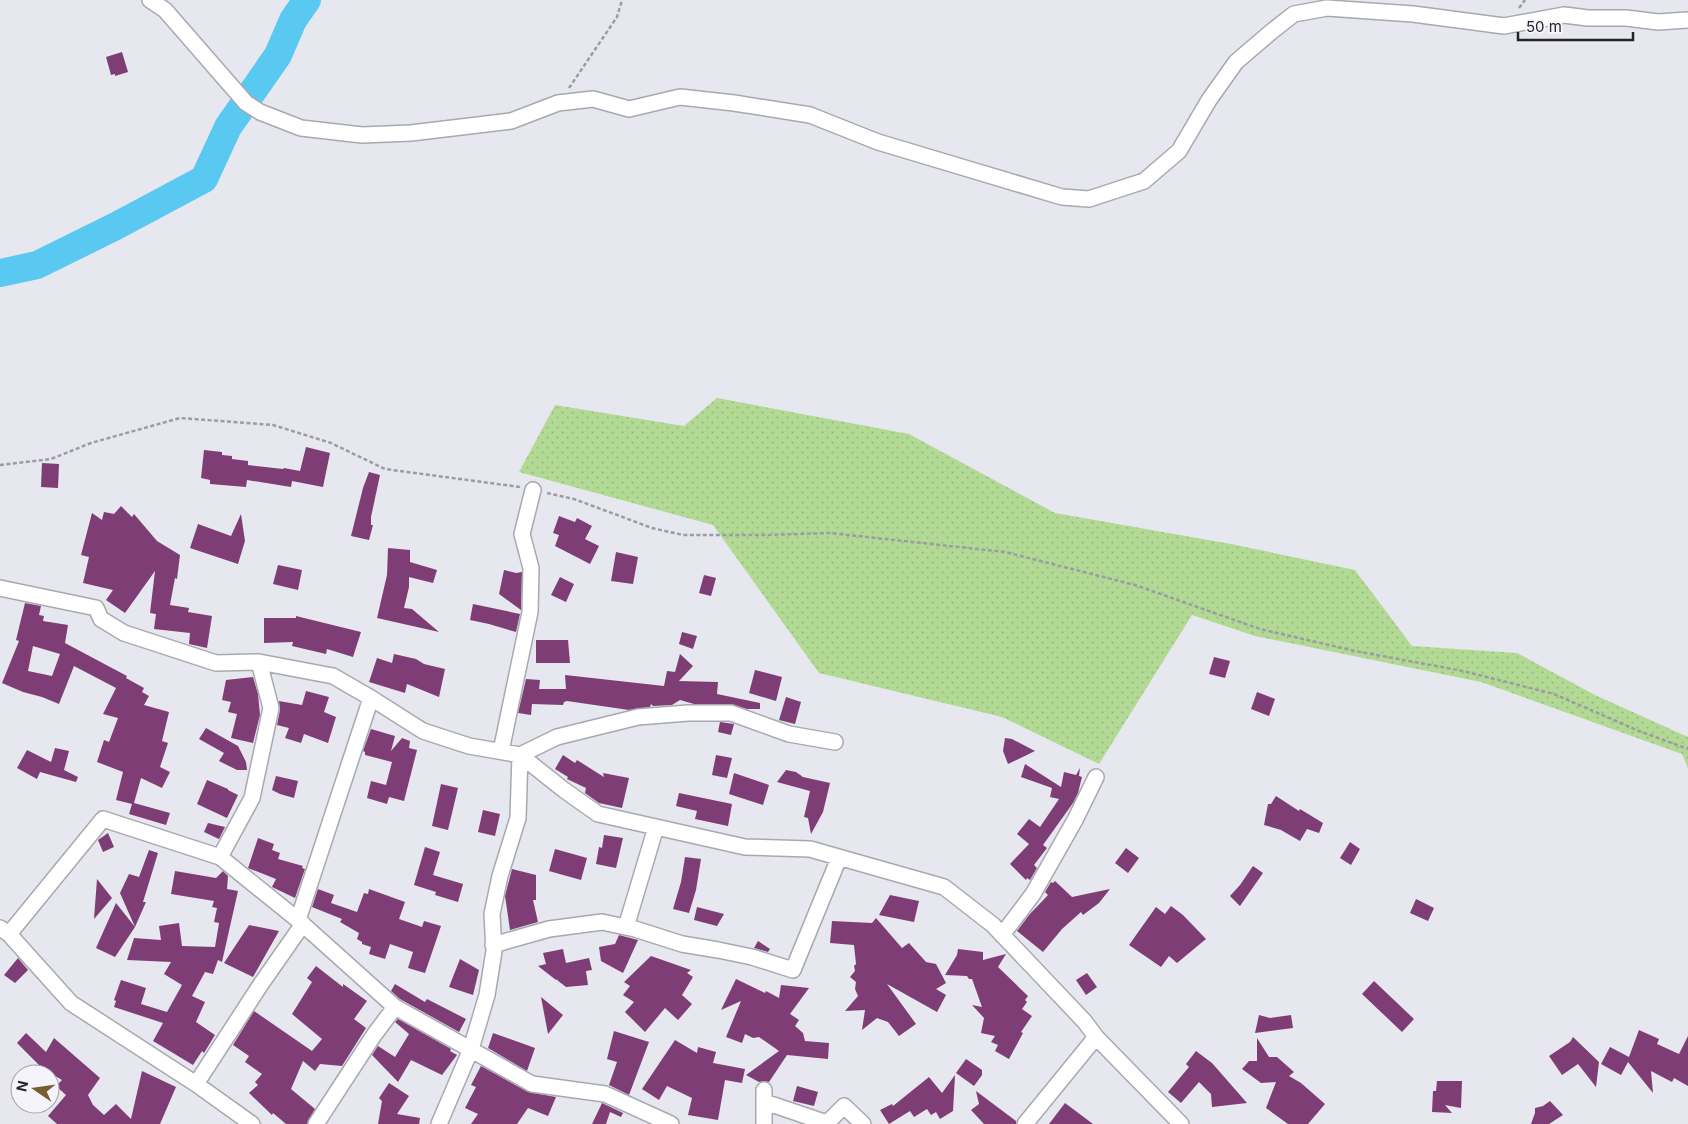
<svg xmlns="http://www.w3.org/2000/svg" width="1688" height="1124" viewBox="0 0 1688 1124" font-family="Inter,sans-serif">
	<style>
		.grass { fill: url(#grass-dots) }
		.lines { fill: none; stroke-linecap: round; stroke-linejoin: round }
		.river { stroke: #5ac9f1; stroke-width: 28 }
		.building { fill: #7e3e75; fill-rule: evenodd }
		.street-casing { stroke: #a8a8b0; stroke-width: 18 }
		.path { stroke: #9c9ca2; stroke-width: 2.5; stroke-dasharray: 4 2.5; stroke-linecap: butt }
		.street { stroke: #fff; stroke-width: 15 }
	</style>
	<defs>
		<pattern id="grass-dots" width="8" height="8" patternUnits="userSpaceOnUse" patternTransform="scale(1.25)"><rect width="8" height="8" fill="#b2da95"/><path d="M2 2h.1M6 6h.1" fill="none" stroke="#99bb80" stroke-width="1.8" stroke-linecap="round"/></pattern>
	</defs>
	<rect width="100%" height="100%" fill="#e7e7ef"/>
	<!-- grass -->
	<path class="grass" d="M717,398L909,434L1055,513L1231,544L1355,570L1412,646L1517,653L1595,695L1688,737V768L1682,754L1481,682L1255,636L1192,615L1099,764L1002,717L819,673L713,525L519,472L555,405L684,426Z"/>
	<g class="lines">
		<!-- river -->
		<path class="river" d="M0,273L37,265L116,226L204,179L228,127L278,55L293,20L307,0"/>
	</g>
	<!-- building -->
	<path class="building" d="M122,52L128,72L115,76V74L111,75L106,57Z
		M306,447L330,453L323,487L292,481L291,487L247,480L246,487L210,484V480L201,478L204,450L222,452V455L232,456V459L248,461V465L283,469L284,468L300,471Z
		M42,463L59,464L58,488L41,487Z
		M369,472L380,475L371,517V525H373L369,540L351,536L363,488Z
		M121,506L132,517L134,514L157,541L180,555L177,579L175,578L170,605L189,608L188,612L212,616L207,648L189,644L190,633L154,629L156,614L150,613L155,571L125,613L106,600L113,590L83,583L89,557L81,555L92,513L102,520L104,512L114,514Z
		M241,514L245,541L238,564L190,548L198,524L231,536Z
		M559,516L575,522L577,518L592,526L585,539L599,546L590,564L555,546L559,535L553,533Z
		M388,548L410,550V562L437,570L433,583L409,577V587L404,608L412,609L439,632L377,618L387,575Z
		M616,552L638,557L633,584L611,581Z
		M278,565L302,570L298,590L273,584Z
		M504,570L516,573L522,572L521,610L499,594Z
		M704,575L716,578L711,596L699,593Z
		M560,577L574,584L566,602L551,595Z
		M25,603L41,606L39,615L44,616L43,621L68,625L65,643L127,676L126,678L144,688L142,692L149,696L144,705L169,712L162,741L168,743L160,767L170,772L162,788L141,778L134,803L170,813L166,825L129,814L132,804L116,800L123,772L97,762L104,740L109,742L118,718L103,714L116,688L74,666L59,704L42,697L23,692L2,683L19,641L16,640ZM33,646L60,654L52,676L28,671Z
		M473,604L520,614L516,632L489,624L470,620Z
		M296,616L361,632L353,657L327,649L326,654L292,646L293,642L264,643V618H296Z
		M682,632L697,636L693,649L679,644Z
		M536,640H568L570,663H536Z
		M394,654L416,659L424,664L445,669L439,697L407,684L405,693L369,682L377,658L392,663Z
		M680,654L693,666L679,681L718,682L717,694L760,703V709H747L731,704H694L680,700L672,705L653,706L651,704L650,707L629,710L567,701L564,702L563,705L532,704L531,715L518,713L526,679L540,680L539,689H566L565,675L664,686L667,671L675,672Z
		M1214,657L1230,661L1225,678L1209,674Z
		M755,670L782,677L776,701L749,693Z
		M253,677L258,694L260,715L253,743L231,738L237,714L228,712L231,702L222,700L226,680Z
		M306,691L329,697L324,712L336,717L328,743L304,734L301,743L285,738L289,728L277,725L280,710L279,701L302,705Z
		M1257,692L1275,699L1269,716L1251,709Z
		M786,697L801,702L795,724L779,720Z
		M720,722L734,724L731,735L718,732Z
		M206,728L238,746L246,762L247,770H237L219,761L224,753L199,739Z
		M371,729L395,736L391,751L402,738L410,741L409,748L417,750L404,801L389,797L387,804L367,798L371,781L386,785L392,762L365,755V752L363,751Z
		M1005,738L1012,739L1035,751L1008,764L1003,751Z
		M55,748L69,751L64,770L78,777L76,782L40,772L37,779L17,768L27,750L51,762Z
		M563,755L575,763L577,760L604,777L603,773L629,778L622,808L599,803L585,793L586,788L567,779L568,777L555,769Z
		M716,755L732,758L727,778L712,775Z
		M1025,764L1061,787L1064,772L1076,775L1080,768L1079,776L1082,777L1078,793L1073,803L1043,845L1047,848L1034,865L1037,868L1030,880L1027,878L1026,880L1010,864L1029,844L1017,834L1029,819L1040,827L1059,799L1050,797L1052,788L1021,777Z
		M786,770L796,772L803,777L830,783L823,812L811,834L808,818L804,817L810,791L777,782Z
		M734,773L769,785L763,805L729,794Z
		M276,776L298,781L294,798L280,794L272,790Z
		M207,780L228,789V790L238,795L227,818L197,804Z
		M441,784L458,788L448,830L432,826Z
		M679,793L732,804L728,826L695,819L697,811L676,806Z
		M1276,796L1299,811L1300,809L1323,823L1319,833L1307,829L1300,841L1281,830L1264,825L1268,804H1271Z
		M483,810L500,814L495,836L478,832Z
		M208,823L225,827L219,839L204,832Z
		M108,833L114,847L103,852L98,840Z
		M604,835L623,838L616,868L596,864L599,847L602,848Z
		M258,838L274,844L272,850L280,853L278,859L303,866L302,868L305,869L295,898L272,887L276,879L248,868Z
		M1350,842L1360,849L1351,865L1340,858Z
		M425,847L440,852L433,875L463,884L458,902L435,895L436,892L414,885Z
		M1126,848L1139,858L1128,873L1115,863Z
		M555,849L587,858L581,880L549,871Z
		M149,850L158,853L143,902H146L135,927L115,957L96,948L116,903L135,927L120,893L129,874L139,877Z
		M685,857L701,859L696,890L689,913L673,909L681,882Z
		M1253,866L1263,873L1240,906L1230,896L1240,885Z
		M512,869L536,875V900H533L538,922L510,930L505,896Z
		M175,871L216,878L223,871L228,876L227,889L238,891L222,962L218,960L213,974L205,972L192,996L205,1002L196,1022L215,1035L204,1053L202,1051L193,1065L153,1041L163,1023L114,1007L116,1001L114,1000L121,980L146,988L141,1004L167,1012L182,985L164,974L171,962L127,960L134,938L161,940L159,926L179,923L182,946L215,947L219,923L214,922L217,908L212,907L214,901L171,894Z
		M97,879L112,898L94,919Z
		M1055,881L1072,897L1110,889L1099,903L1083,915L1081,912L1062,929L1043,952L1017,931L1029,915L1048,895L1045,892L1051,882L1053,883Z
		M318,889L334,895L331,903L357,912L364,893L368,894L369,889L405,902L399,919L422,927L424,921L441,926L425,973L408,968L413,952L390,944L385,959L369,954L371,947L362,944V942L357,939L359,933L340,922L342,919L312,907Z
		M890,895L919,901L914,922L879,915Z
		M1416,899L1434,908L1428,921L1410,913Z
		M1171,906L1183,915L1206,939L1177,963L1169,956L1161,967L1129,945L1156,907L1165,914Z
		M697,907L724,914L717,926L694,920Z
		M876,918L902,948L909,943L926,962L936,964L946,983L936,989L946,995L937,1012L887,984L916,1024L899,1036L888,1022L877,1018L862,1030L865,1010L845,1011L858,996L855,989L856,982L850,977L855,971L854,966L856,964L854,945L830,943L832,921L872,923Z
		M249,925L279,931L253,977L224,963Z
		M619,935L638,940L623,973L601,961L599,947L615,944Z
		M758,941L770,949L768,952L754,948Z
		M563,949L566,963L589,958L592,970L586,971L588,985L566,987L557,980L558,979L556,980L538,966L546,964L543,953Z
		M958,949L983,952V960L1006,954L998,967L1028,996L1025,1000L1027,1002L1022,1009L1032,1016L1021,1032L1023,1033L1009,1059L995,1051L998,1045L991,1042L995,1036L981,1033L984,1018L972,1005L982,1007L972,979H969L967,976L945,975L957,955Z
		M651,956L691,970L687,973L693,977L682,995L692,1004L678,1020L665,1008L645,1032L625,1012L634,1002L623,995L630,986L624,982Z
		M18,958L28,970L15,983L4,975Z
		M460,959L479,970L473,995L449,987Z
		M316,966L343,987V984L367,1001L354,1019L366,1028L342,1066L320,1064L315,1071L303,1061L291,1089L315,1109L307,1124H286L273,1113L272,1115L249,1093L258,1085L255,1082L262,1074L245,1062L249,1056L233,1045L254,1011L312,1051L322,1039L292,1014L312,982L307,978Z
		M1087,973L1097,987L1086,995L1076,980Z
		M736,979L765,993L766,991L779,998L781,985L809,988L790,1014L799,1020L795,1026L803,1033L805,1041L829,1043L828,1059L787,1055L769,1082L764,1081L759,1082L746,1075L779,1051L759,1037L753,1038L745,1034L742,1043L726,1037L741,1001L721,1010Z
		M1374,981L1414,1019L1402,1032L1362,994Z
		M395,984L425,1002L427,999L466,1019L459,1032L400,999L391,991Z
		M541,997L563,1015L548,1034Z
		M1259,1015L1270,1018L1291,1015L1293,1028L1255,1033Z
		M398,1019L451,1049L450,1051L457,1055L442,1075L411,1060L398,1082L372,1055L378,1046L395,1057L409,1034L395,1022Z
		M1639,1030L1659,1039L1657,1044L1679,1054L1688,1036V1086L1674,1078L1672,1082L1651,1071L1653,1093L1628,1062L1621,1075L1601,1064L1610,1047L1629,1057Z
		M614,1031L649,1042L629,1095L609,1085L617,1062L607,1059Z
		M26,1033L46,1052L54,1038L100,1078L88,1095L93,1105L104,1115L116,1104L131,1119L142,1071L176,1087L160,1124H57L48,1116L66,1095L56,1086L62,1080L40,1067V1066L17,1043Z
		M493,1033L535,1048L527,1071L488,1048Z
		M1573,1037L1599,1062L1596,1087L1578,1064L1562,1075L1549,1056L1570,1042Z
		M1257,1038L1269,1057H1277L1294,1072L1289,1076L1301,1083L1325,1104L1308,1124H1288L1266,1108L1276,1082L1261,1083L1242,1069L1249,1061H1257Z
		M675,1040L697,1053L698,1047L716,1052L713,1063L745,1069L742,1083L725,1080L718,1120L688,1115L692,1098L667,1086L659,1100L642,1089Z
		M1196,1051L1212,1063L1247,1103L1212,1107L1211,1094L1199,1082L1181,1103L1168,1092L1189,1067L1186,1064Z
		M966,1059L982,1070V1075L974,1086L956,1073Z
		M481,1066L528,1092L556,1097L548,1116L528,1108L517,1124H471L478,1114L465,1108L476,1087L471,1085Z
		M955,1075L953,1111L940,1119L936,1112L931,1115L927,1109L914,1117L910,1111L889,1124L880,1110L892,1104L893,1106L929,1077L942,1093Z
		M1437,1081H1462L1461,1108L1445,1105L1452,1113L1432,1112L1433,1091H1436Z
		M389,1083L409,1096L397,1114L420,1118L419,1124H378L382,1101L379,1098Z
		M797,1086L818,1092L814,1106L793,1101Z
		M976,1091L1016,1121V1124H984L971,1110L979,1104Z
		M1550,1101L1563,1115L1549,1124H1531L1535,1113V1108L1543,1106Z
		M602,1103L623,1113L621,1117L610,1112L606,1124H592Z
		M1065,1103L1093,1124H1049Z"/>
	<g class="lines">
		<!-- street casing -->
		<g class="street-casing">
			<path id="street" d="M150,0L165,10L246,103L260,112L301,128L362,135L411,133L511,121L558,103L593,99L629,109L680,97L734,103L810,115L878,142L1062,197L1089,199L1144,181L1179,151L1209,100L1236,62L1271,32L1294,14L1327,8L1413,14L1504,26L1564,15L1588,18H1626L1658,22L1688,20
				M0,588L96,608L101,619L124,633L216,663L259,662L333,676L371,698L423,731L469,746L520,755L564,790L598,814L745,847L810,849L944,887L993,925L1085,1022L1096,1037L1181,1124
				M501,751L530,612L531,568L522,534L533,490
				M520,755L557,737L638,717L688,713H731L789,734L835,742
				M220,857L252,798L271,708L259,662
				M298,920L371,698
				M626,927L656,827
				M0,928L9,934L71,1003L196,1084L252,1124
				M9,934L103,819L220,857L298,920L395,1007L532,1084L605,1094L671,1124
				M1002,935L1033,894L1075,820L1096,777
				M493,945L549,929L602,922L635,929L682,944L718,950L752,957L793,970L839,858
				M196,1084L261,984L303,924
				M765,1102L827,1123L844,1106L863,1124
				M316,1124L374,1035L395,1007
				M439,1124L471,1049L487,995L494,951L492,914L500,876L518,818L520,755
				M764,1124V1090
				M1025,1124L1096,1037"/>
		</g>
		<!-- path -->
		<path class="path" d="M1519,8L1525,0
			M569,88L617,17L622,0
			M0,465L51,459L91,443L180,418L273,425L331,443L385,469L520,487
			M547,493L574,499L652,528L683,535H766L830,533L1005,552L1135,585L1260,629L1355,651L1463,671L1554,694L1639,731L1688,749"/>
		<!-- street -->
		<use href="#street" class="street"/>
	</g>
	<!-- north arrow -->
	<g transform="translate(35 1089) rotate(283)"><circle r="24" fill="#f5f4fd" stroke="#a2a1a8"/>
	<path d="M0-4L9 19L0 12L-9 19Z" fill="#785f30"/>
	<text y="-8" font-size="14" font-weight="bold" text-anchor="middle" fill="#252528">N</text>
	</g>
	<!-- scale -->
	<path d="M1518 32v8h115v-8" fill="none" stroke="#252528" stroke-width="2.5"/>
	<text x="1526" y="32" font-size="15" fill="#252528" stroke="#f5f4fd" stroke-width="4" paint-order="stroke">50 m</text>
</svg>
